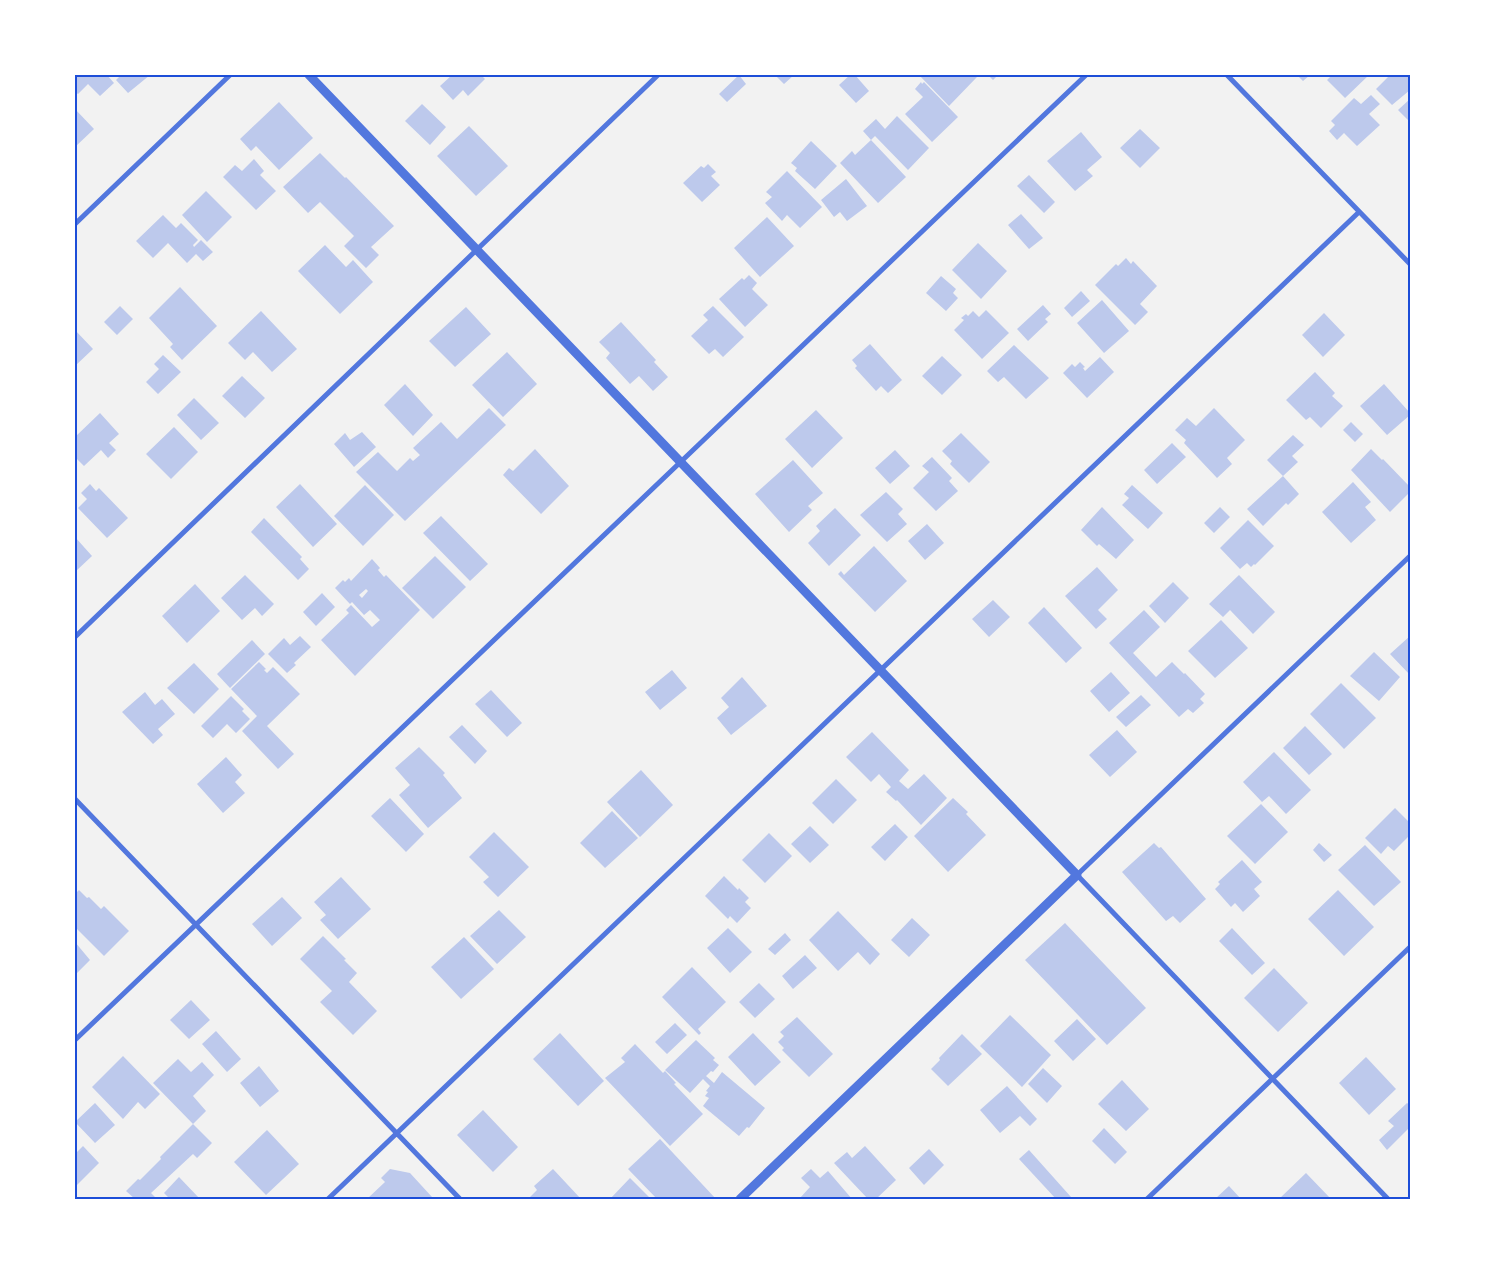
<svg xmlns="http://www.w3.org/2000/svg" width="1485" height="1274" viewBox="0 0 1485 1274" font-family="'DejaVu Sans',sans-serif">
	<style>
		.building { fill: #bdc9ec; fill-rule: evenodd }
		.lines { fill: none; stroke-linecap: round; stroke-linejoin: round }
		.minor { stroke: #5277de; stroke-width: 5 }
		.tertiary { stroke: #5277de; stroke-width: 9 }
		.neatline { fill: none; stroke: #1d4ed8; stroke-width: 2 }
	</style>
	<rect width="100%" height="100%" fill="#f2f2f2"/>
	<!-- building -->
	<path class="building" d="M75,75H107L114,83L100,96L88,84L78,94L75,92Z
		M121,75H150L128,93L116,80Z
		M452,75H481L485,79L468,96L463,90L453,100L440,86Z
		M739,75L746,84L727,102L719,94Z
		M775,75H794L784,84Z
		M850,75H855L869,91L856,103L839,85Z
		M919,75H976L977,77L949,106Z
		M988,75H998L993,80Z
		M1297,75H1310L1303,81Z
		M1332,75H1369L1345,98L1327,80Z
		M1390,75H1410V90L1392,105L1376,89Z
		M921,82L922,84L924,82L958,117L932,142L905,114L923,97L915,89Z
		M1371,95L1380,104L1369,114L1380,125L1357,146L1344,133L1337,140L1329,131L1335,125L1331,121L1354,98L1361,104Z
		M1410,99V122L1398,110Z
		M279,102L313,138L279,170L256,146L251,151L240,139Z
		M422,104L446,127L430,145L405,121Z
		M75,109L94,129L75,147Z
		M897,116L929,148L908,170L875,136L871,140L863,131L876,119L885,129Z
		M469,126L508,166L476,196L437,156Z
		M1140,129L1160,148L1140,168L1120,148Z
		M1081,132L1102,157L1087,170L1093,176L1075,191L1047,161Z
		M871,140L906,177L878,203L840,163L852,151L855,155Z
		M811,141L837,166L815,189L795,171L797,168L791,163Z
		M320,153L345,178L346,177L394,226L371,247L379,255L366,268L344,246L354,236L320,202L308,213L283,187Z
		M254,159L264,171L260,175L276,191L256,210L223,177L235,165L242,171Z
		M708,164L716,172L711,176L720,185L702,202L683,183L701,166L704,168Z
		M787,171L822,207L800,228L787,215L782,221L765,203L772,197L766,192Z
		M1029,175L1055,202L1044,213L1017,186Z
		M846,179L867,206L847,221L840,212L834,217L821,200Z
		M206,191L232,217L207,242L182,215Z
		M1021,214L1043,238L1029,249L1008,225Z
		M163,215L176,228L181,223L198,240L193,245L194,247L201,240L213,252L203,261L196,254L187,263L168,243L153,258L136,241Z
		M767,217L794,246L760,277L734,248Z
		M978,243L1007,271L981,299L952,270Z
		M325,245L346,267L353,260L373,282L340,314L298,271Z
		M1126,258L1131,264L1133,261L1157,286L1140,304L1148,312L1135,325L1095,285L1116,264L1118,266Z
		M749,275L757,283L752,289L768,305L745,327L719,299L742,278L744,280Z
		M941,276L956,289L953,293L958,298L946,311L926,293Z
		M180,287L217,326L182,360L170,347L173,344L149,318Z
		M1081,291L1090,301L1072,317L1064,308Z
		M1102,300L1129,331L1104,353L1077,323Z
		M1043,305L1051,314L1045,319L1048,322L1028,341L1017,329Z
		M120,306L133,319L117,335L104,322Z
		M713,306L744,337L723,357L715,349L709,354L691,336L708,320L703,315Z
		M466,307L491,334L455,367L429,341Z
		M986,310L1009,333L982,359L954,330L964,320L961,318L966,314L968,316L973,311L979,317Z
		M261,311L297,349L272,372L253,352L245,360L228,343Z
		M1324,313L1345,335L1323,357L1302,335Z
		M621,322L656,360L654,362L668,377L653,391L639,376L630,384L606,358L610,353L599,342Z
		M75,330L93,349L75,366Z
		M870,344L902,380L888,393L881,386L876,391L855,368L857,366L852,360Z
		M1014,345L1049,378L1026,399L1004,377L998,382L987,371Z
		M507,352L537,384L503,417L472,385Z
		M163,355L181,372L158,394L146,382L159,369L154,364Z
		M942,356L962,375L942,395L922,376Z
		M1100,357L1114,372L1087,398L1063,373L1072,364L1075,367L1080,362L1085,367L1083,368L1085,371Z
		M1315,372L1335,393L1332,396L1343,406L1321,428L1310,417L1306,420L1286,400Z
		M242,376L265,398L245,418L222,396Z
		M405,384L433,415L413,436L384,405Z
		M1384,384L1410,413V415L1387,435L1360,406Z
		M194,398L219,423L201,440L177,415Z
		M489,408L506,425L405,521L356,472L378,452L397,471L410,458L413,461L420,455L413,448L441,422L457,439Z
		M1214,408L1245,440L1227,458L1232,464L1217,478L1184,443L1186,440L1175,430L1187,418L1196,426Z
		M816,410L843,438L812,468L785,439Z
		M100,413L119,434L109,443L116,450L108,458L101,450L84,466L75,457V437Z
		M1351,422L1363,434L1355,442L1343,430Z
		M174,427L198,452L171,479L146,454Z
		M362,432L376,447L354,467L334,444L345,433L350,440Z
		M961,433L990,462L969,483L950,464L952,461L942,451Z
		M1293,435L1304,445L1292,456L1298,462L1283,476L1267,460Z
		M1172,443L1186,457L1157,484L1144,470Z
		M535,449L569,486L541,514L503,475L509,468L513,471Z
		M1371,449L1382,460L1383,459L1410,487V492L1390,512L1351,470Z
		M895,450L910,466L890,484L875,468Z
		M932,457L952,478L949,481L958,491L936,511L913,488L929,472L922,466Z
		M793,460L823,493L808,506L812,510L789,532L755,494Z
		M1283,476L1299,494L1288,505L1286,503L1263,526L1247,509Z
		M1353,482L1371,502L1365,507L1376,520L1351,543L1322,512Z
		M90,484L96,491L99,488L128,518L107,538L78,508L87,499L81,493Z
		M300,484L337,524L313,547L276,507Z
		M365,485L394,515L363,546L334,516Z
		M1132,485L1163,513L1148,529L1122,505L1129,498L1124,494Z
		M886,492L903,509L898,514L907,524L887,542L860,515Z
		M1102,507L1134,540L1116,559L1099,544L1097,546L1081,530Z
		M1220,507L1230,517L1214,533L1204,523Z
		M835,508L861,535L829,566L808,543L820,531L816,526Z
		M441,516L488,564L470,581L423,533Z
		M264,518L302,557L300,559L309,569L298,580L251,532Z
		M1248,520L1274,546L1255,565L1254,564L1251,567L1247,563L1240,569L1220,548Z
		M927,524L944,543L925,560L908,541Z
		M75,537L92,556L75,572Z
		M874,546L907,581L875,612L838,574L841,571L844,575Z
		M435,556L466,587L433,619L402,588Z
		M372,559L380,568L378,570L384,577L386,575L420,610L355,676L321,640L349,613L346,610L351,605L372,627L380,620L370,610L364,615L352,602L350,604L335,588L343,580L345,582L349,578L351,581ZM366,589L368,591L362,598L359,595Z
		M1097,567L1118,590L1098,610L1107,619L1096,629L1065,596Z
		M245,575L274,604L262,616L255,608L242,620L221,598Z
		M1239,575L1275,612L1253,634L1230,610L1223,617L1209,604Z
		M1173,582L1189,598L1165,623L1149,606Z
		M195,584L220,611L187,643L162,616Z
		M322,593L335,607L316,626L303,612Z
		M993,600L1010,617L989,637L972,619Z
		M1044,607L1082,648L1066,663L1028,623Z
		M1144,610L1160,627L1133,653L1156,677L1172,662L1184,674L1185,673L1205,694L1200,699L1204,703L1193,713L1188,709L1179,717L1109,643Z
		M1221,620L1248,648L1215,678L1188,651Z
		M300,636L311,647L294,663L296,665L287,673L268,654L284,638L290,645Z
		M1410,636V675L1390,654Z
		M252,640L265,654L230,688L217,674Z
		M1374,652L1400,677L1379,701L1350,676Z
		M259,662L266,669L264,670L267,673L273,667L300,694L267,726L294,754L278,769L242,731L257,716L231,689Z
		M194,663L219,689L194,714L167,688Z
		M672,670L687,688L660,710L645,692Z
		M1111,672L1130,693L1109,712L1090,691Z
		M742,677L767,706L731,735L717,718L729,707L721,698Z
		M1341,683L1376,718L1344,749L1310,714Z
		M491,690L522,723L507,737L475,704Z
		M145,692L155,705L162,699L175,714L158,729L163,735L153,744L122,712Z
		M1141,695L1151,705L1126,727L1116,717Z
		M231,696L244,709L242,711L250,719L236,733L227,724L213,738L201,726Z
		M462,725L487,751L475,764L449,737Z
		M1305,726L1332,754L1309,775L1283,748Z
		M1117,730L1137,752L1110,777L1089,755Z
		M872,732L909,770L899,781L908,789L924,774L947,798L921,825L897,800L896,801L886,792L891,787L879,774L871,782L846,757Z
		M419,747L445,773L443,775L462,798L428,828L399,795L410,785L395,768Z
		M1274,752L1311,790L1286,814L1269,796L1262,802L1243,782Z
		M226,757L242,775L235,782L245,793L223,813L197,784Z
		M641,770L673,805L640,837L607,802Z
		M836,779L857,800L833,824L812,803Z
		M390,798L424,834L406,852L371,816Z
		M953,798L968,812L966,814L986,835L948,872L914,836Z
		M1261,804L1288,832L1255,864L1227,836Z
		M1395,808L1410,823V835L1394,851L1388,846L1381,854L1365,838Z
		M612,811L638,838L605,868L580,843Z
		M895,824L908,837L885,861L871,847Z
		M810,826L829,845L810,863L791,844Z
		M494,832L529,867L498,897L483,882L489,877L469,857Z
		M769,833L792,856L765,883L742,860Z
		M1154,843L1159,848L1161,847L1206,899L1180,923L1173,916L1166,921L1122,872Z
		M1319,843L1332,855L1324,862L1313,850Z
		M1365,845L1401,882L1374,906L1338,870Z
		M1242,860L1262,882L1254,889L1260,896L1243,912L1235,903L1231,907L1215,889L1220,884L1218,882Z
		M724,876L738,890L739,888L749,898L745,902L751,908L737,923L730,916L728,919L705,896Z
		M341,877L371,909L338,939L320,920L326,915L314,902Z
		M79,890L87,898L89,897L101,909L104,906L129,931L104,956L75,927V894Z
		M1338,890L1374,927L1344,956L1308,919Z
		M282,897L302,918L272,946L252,924Z
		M499,910L526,937L497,964L470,936Z
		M838,911L880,954L870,965L858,952L838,971L809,940Z
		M912,918L930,935L909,957L891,940Z
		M1065,923L1146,1008L1107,1045L1025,960Z
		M728,928L752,952L730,973L707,948Z
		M1232,928L1265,963L1252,975L1219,941Z
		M785,933L791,940L775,955L768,949Z
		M323,936L346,959L344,960L357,973L349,982L377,1011L353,1035L320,1002L332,991L300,959Z
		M464,937L494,969L461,999L431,967Z
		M75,942L90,960L75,975Z
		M805,955L817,968L793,989L782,976Z
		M692,967L726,1002L698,1029L701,1033L699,1035L662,997Z
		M1274,968L1308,1003L1278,1032L1244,998Z
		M759,983L775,999L755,1018L739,1002Z
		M191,1000L210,1020L189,1039L170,1020Z
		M1010,1015L1051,1055L1022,1087L980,1046Z
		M797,1017L833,1054L809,1077L782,1050L784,1048L778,1042L784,1036L780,1032Z
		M1077,1019L1096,1039L1073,1061L1054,1041Z
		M675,1023L687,1035L667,1054L655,1042Z
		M216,1031L241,1059L227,1072L202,1044Z
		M560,1033L604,1081L578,1106L533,1059Z
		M753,1033L781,1062L755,1086L728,1057Z
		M962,1034L982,1054L948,1086L931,1069L940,1060L939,1058Z
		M696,1040L715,1058L713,1060L719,1065L713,1072L711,1071L706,1076L714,1083L722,1072L765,1108L749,1128L747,1127L739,1136L703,1106L709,1098L705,1096L708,1092L706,1091L710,1086L703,1079L690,1093L665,1070Z
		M635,1044L663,1073L665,1071L676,1083L674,1084L703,1114L670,1146L605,1078L625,1062L621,1058Z
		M123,1056L160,1094L145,1109L138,1102L123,1119L92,1087Z
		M1366,1057L1396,1089L1369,1115L1339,1083Z
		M178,1059L191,1072L202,1062L214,1075L193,1096L206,1111L193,1124L153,1083Z
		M259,1066L279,1091L260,1107L240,1083Z
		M1043,1068L1062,1086L1047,1103L1028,1084Z
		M1122,1080L1149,1109L1126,1131L1098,1104Z
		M1007,1086L1037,1119L1030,1126L1020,1116L1000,1133L980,1110Z
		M95,1103L115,1125L95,1143L75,1122Z
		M1407,1103L1410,1105V1127L1387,1150L1379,1140L1394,1126L1388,1121Z
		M483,1110L518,1147L493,1172L457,1135Z
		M193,1124L212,1143L197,1158L193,1154L151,1193L157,1199H135L126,1191L138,1179L140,1180L161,1159L160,1157Z
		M1104,1128L1127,1152L1115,1164L1092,1141Z
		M267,1130L299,1164L266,1195L234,1162Z
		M660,1139L716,1199H657L628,1169Z
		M83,1146L99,1163L75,1187V1154Z
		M865,1146L896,1180L876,1199H868L834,1163L847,1152L852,1158Z
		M929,1149L944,1165L924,1185L909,1168Z
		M1029,1150L1071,1197L1069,1199H1056L1019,1159Z
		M390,1169L410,1173L432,1197L430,1199H367L385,1182L381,1178Z
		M553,1169L581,1199H528L537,1190L534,1186Z
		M811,1169L820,1178L828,1171L852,1199H801L800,1198L810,1187L801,1178Z
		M1306,1173L1331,1199H1279Z
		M179,1177L200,1199H170L164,1193Z
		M630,1178L651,1199H610Z
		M1229,1186L1241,1199H1215Z"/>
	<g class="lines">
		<!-- minor -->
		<path class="minor" d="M1227,75L1410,264
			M75,224L230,75
			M75,637L658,75
			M75,799L460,1199
			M75,1040L1086,75
			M328,1199L1359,212
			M1147,1199L1410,947
			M1388,1199L1077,875L1410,556"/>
		<!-- tertiary -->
		<path class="tertiary" d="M309,75L1077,875L740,1199"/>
	</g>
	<!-- border -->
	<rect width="1485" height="1274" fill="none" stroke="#ffffff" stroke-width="152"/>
	<rect x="76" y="76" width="1333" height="1122" class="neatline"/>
</svg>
